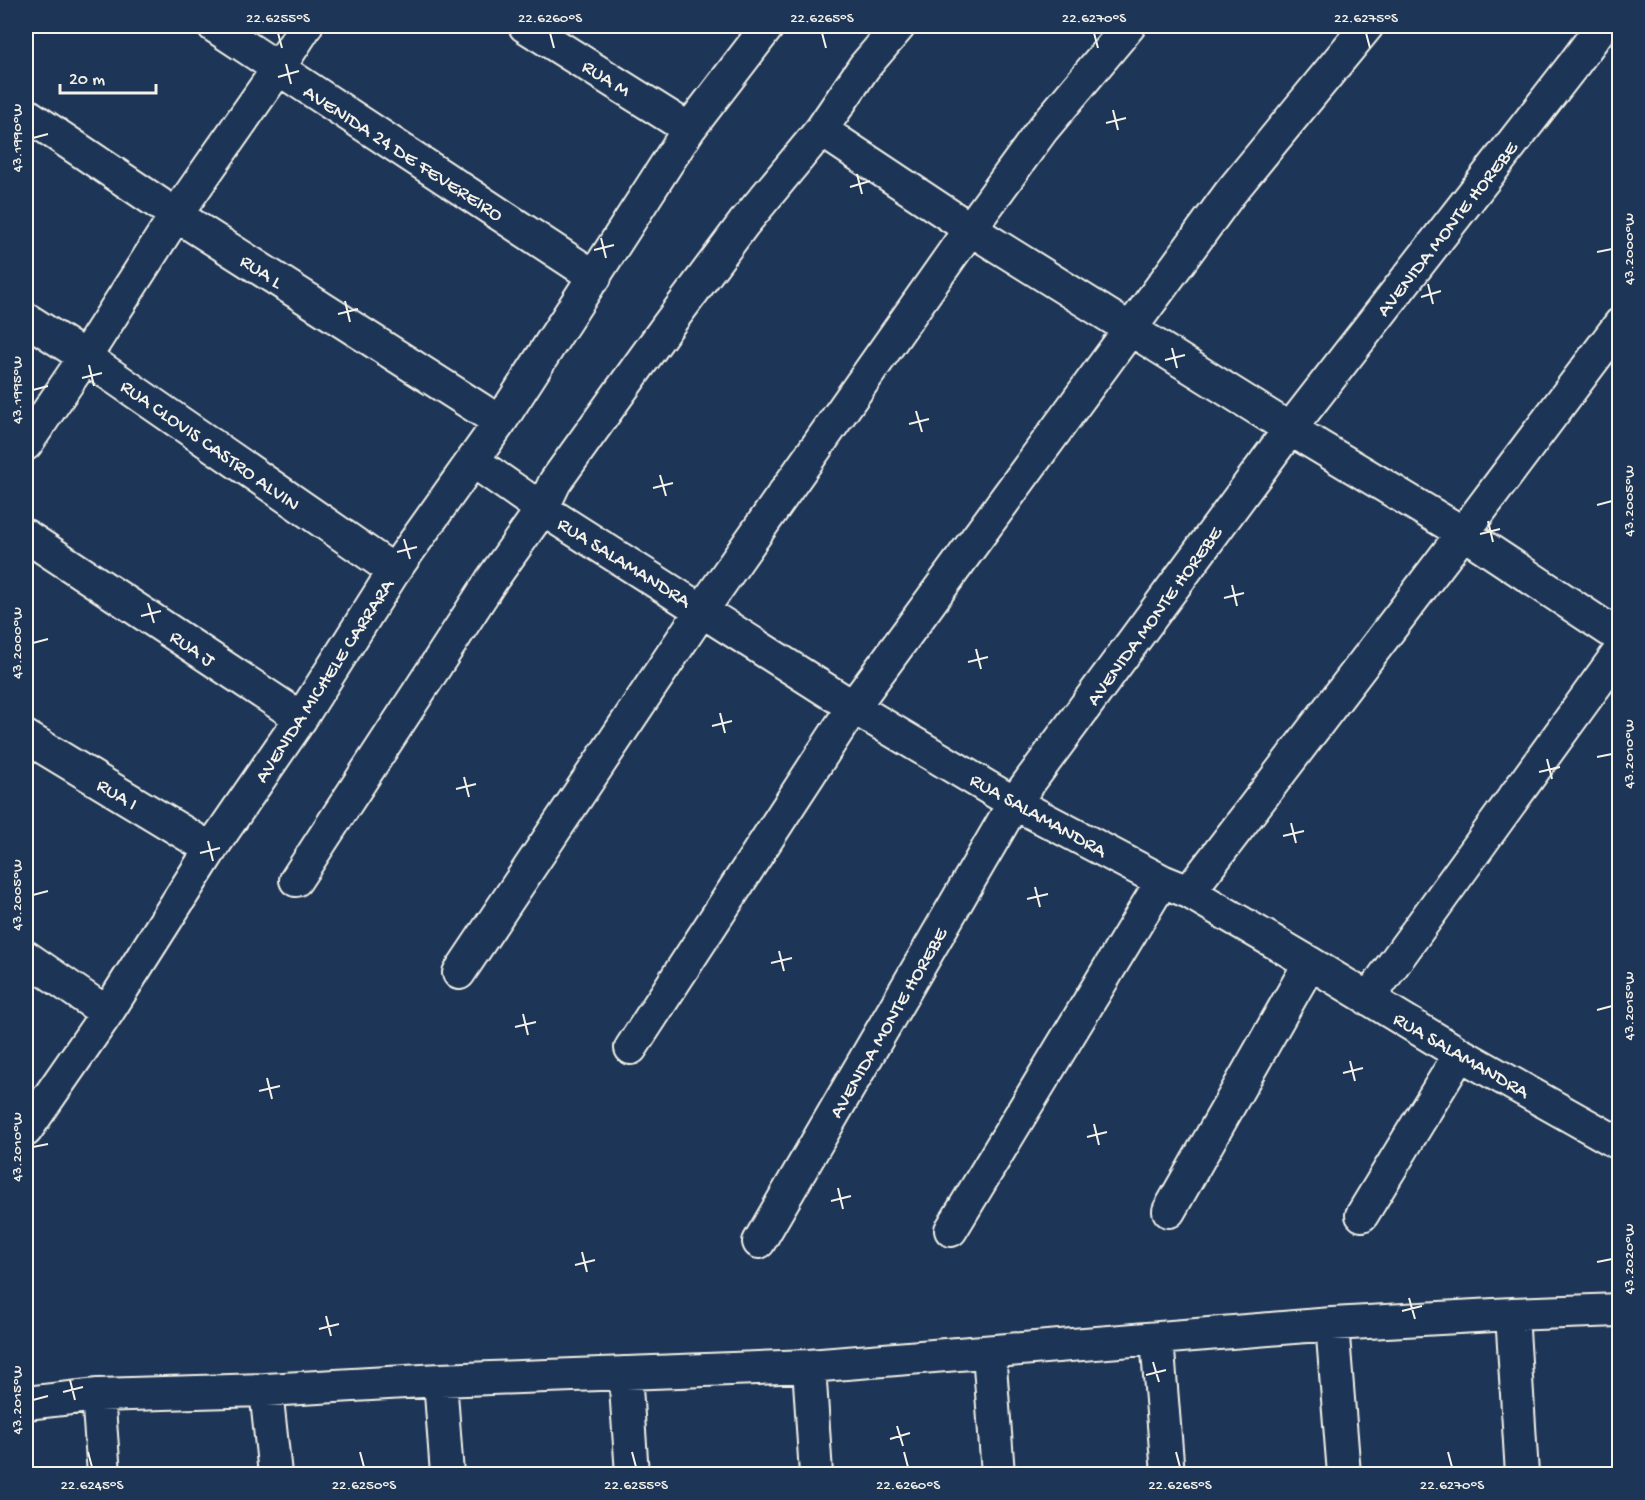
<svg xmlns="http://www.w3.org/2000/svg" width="1645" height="1500" viewBox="0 0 1645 1500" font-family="'Gochi Hand',sans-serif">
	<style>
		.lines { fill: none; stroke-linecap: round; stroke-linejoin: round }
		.minor-casing { stroke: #f4f1e8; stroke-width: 36 }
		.minor { stroke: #1d3557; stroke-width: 32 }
		.ticks { fill: none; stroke: #f4f1e8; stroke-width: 2 }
		.labels { text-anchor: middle; stroke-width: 6; stroke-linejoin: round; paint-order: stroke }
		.street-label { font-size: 20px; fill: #f4f1e8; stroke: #1d3557 }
		.neatline { fill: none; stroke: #f4f1e8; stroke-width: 2 }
		.ticks-label { font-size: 15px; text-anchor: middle; fill: #f4f1e8 }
	</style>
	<rect width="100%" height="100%" fill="#1d3557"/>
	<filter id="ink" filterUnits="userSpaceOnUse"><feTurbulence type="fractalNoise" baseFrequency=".0167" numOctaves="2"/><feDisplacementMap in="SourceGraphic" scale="12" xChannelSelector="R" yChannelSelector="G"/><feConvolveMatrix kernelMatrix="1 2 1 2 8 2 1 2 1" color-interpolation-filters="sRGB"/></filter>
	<g filter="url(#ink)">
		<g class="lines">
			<!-- minor casing -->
			<g class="minor-casing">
				<path id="minor" d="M214,26L595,277
					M525,26L689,129
					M26,114L176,215L500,422
					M821,130L970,229L1290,429L1463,533L1620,637
					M26,319L85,357L394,571
					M26,444L85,357L176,215L278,69L306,26
					M473,461L542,509L853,707L1014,803L1162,881L1189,892L1310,963L1460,1054L1620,1144
					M26,536L301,718
					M26,737L211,849
					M296,880L491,581L542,509L555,482L668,325L744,223L821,130L864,67L899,26
					M1189,892L1463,533L1620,324
					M26,957L107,1013
					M459,973L702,610L970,229L1042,130L1129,26
					M1368,999L1620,651
					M631,1048L853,707L1230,193L1367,26
					M26,1130L107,1013L211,849L301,718L394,571L500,422L689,129L768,26
					M1169,1211L1310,963
					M1362,1215L1460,1054
					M951,1230L1162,881
					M759,1242L1014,803L1290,429L1574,64L1602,26
					M1512,1314L1522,1474
					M1332,1324L1344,1474
					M1157,1339L1168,1474
					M989,1352L998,1474
					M809,1366L816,1474
					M625,1373L632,1474
					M440,1380L447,1474
					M266,1390L275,1474
					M98,1395L104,1474
					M26,1403L98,1395L266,1390L440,1380L809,1366L1332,1324L1512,1314L1620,1310"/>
			</g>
			<!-- minor -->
			<use href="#minor" class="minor"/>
		</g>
	</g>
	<!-- ticks -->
	<path class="ticks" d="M278,33L282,48M550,33L554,48M822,33L826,48M1094,33L1098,48M1366,33L1370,48M286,64L291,84M278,77L299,71M1113,110L1118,130M1106,123L1126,118M33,138L48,134M857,174L862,194M850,187L870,181M601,238L606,258M594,250L614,245M1597,252L1612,249M1428,284L1433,304M1421,297L1441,291M345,301L350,322M338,314L358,309M1172,348L1177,368M1165,360L1185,355M89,365L94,386M82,378L102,373M33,390L48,386M916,411L922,432M909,424L929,419M660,475L666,496M653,488L673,483M1597,505L1612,501M1488,521L1493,542M1480,534L1500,529M404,539L410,559M397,552L417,547M1232,585L1237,606M1224,598L1244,593M148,603L154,623M141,616L161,611M33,643L48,639M976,649L981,669M968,662L988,657M720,713L725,733M712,726L732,721M1597,757L1612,754M1547,759L1552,779M1539,772L1560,767M464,777L469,797M456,789L476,784M1291,823L1296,843M1283,836L1304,831M208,841L213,861M200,853L220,848M1035,887L1040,907M33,895L48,891M1027,899L1048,894M779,951L784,971M771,963L792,958M1597,1010L1612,1006M523,1014L528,1035M515,1027L536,1022M1350,1061L1355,1081M1343,1073L1363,1068M267,1078L272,1099M259,1091L280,1086M1094,1124L1099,1145M1087,1137L1107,1132M33,1147L48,1144M838,1188L843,1209M831,1201L851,1196M582,1252L587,1272M1597,1262L1612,1259M575,1265L595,1260M1409,1298L1415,1319M1402,1311L1422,1306M326,1316L331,1336M319,1329L339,1324M1153,1362L1159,1382M1146,1375L1166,1370M70,1380L75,1400M63,1392L83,1387M33,1400L48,1396M897,1426L903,1446M890,1439L910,1433M88,1452L92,1467M360,1452L364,1467M632,1452L636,1467M904,1452L908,1467M1176,1452L1180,1467M1448,1452L1452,1467"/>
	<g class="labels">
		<!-- street labels -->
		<g class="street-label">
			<text transform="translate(607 77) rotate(32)" y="7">RUA M</text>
			<text transform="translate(404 152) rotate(33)" y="7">AVENIDA 24 DE FEVEREIRO</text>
			<text transform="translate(1446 228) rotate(-52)" y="7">AVENIDA MONTE HOREBE</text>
			<text transform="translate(262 270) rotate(33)" y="7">RUA L</text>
			<text transform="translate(211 444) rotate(35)" y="7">RUA CLOVIS CASTRO ALVIN</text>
			<text transform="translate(625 561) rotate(32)" y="7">RUA SALAMANDRA</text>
			<text transform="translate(1153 615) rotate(-54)" y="7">AVENIDA MONTE HOREBE</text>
			<text transform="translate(193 647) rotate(34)" y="7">RUA J</text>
			<text transform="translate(323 680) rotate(-57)" y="7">AVENIDA MICHELE CARRARA</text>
			<text transform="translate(118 793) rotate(31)" y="7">RUA I</text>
			<text transform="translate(1039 814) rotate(29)" y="7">RUA SALAMANDRA</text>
			<text transform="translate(887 1022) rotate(-60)" y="7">AVENIDA MONTE HOREBE</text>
			<text transform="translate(1462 1054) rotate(30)" y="7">RUA SALAMANDRA</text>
		</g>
	</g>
	<!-- margin -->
	<rect width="1645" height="1500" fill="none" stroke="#1d3557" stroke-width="66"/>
	<!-- scale -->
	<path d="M60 84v9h96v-9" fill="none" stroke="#f4f1e8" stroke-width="3"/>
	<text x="69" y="84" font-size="18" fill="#f4f1e8" stroke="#1d3557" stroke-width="4.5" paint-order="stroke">20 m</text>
	<rect x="33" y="33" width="1579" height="1434" class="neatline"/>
	<g class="ticks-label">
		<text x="278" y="22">22.6255°S</text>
		<text x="550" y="22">22.6260°S</text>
		<text x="822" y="22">22.6265°S</text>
		<text x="1094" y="22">22.6270°S</text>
		<text x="1366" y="22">22.6275°S</text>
		<text transform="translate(16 138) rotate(-90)" y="5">43.1990°W</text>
		<text transform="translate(1628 249) rotate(-90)" y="5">43.2000°W</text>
		<text transform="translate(16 390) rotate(-90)" y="5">43.1995°W</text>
		<text transform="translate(1628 501) rotate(-90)" y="5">43.2005°W</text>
		<text transform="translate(16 643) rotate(-90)" y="5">43.2000°W</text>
		<text transform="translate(1628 754) rotate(-90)" y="5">43.2010°W</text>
		<text transform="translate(16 895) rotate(-90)" y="5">43.2005°W</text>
		<text transform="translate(1628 1006) rotate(-90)" y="5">43.2015°W</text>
		<text transform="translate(16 1147) rotate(-90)" y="5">43.2010°W</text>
		<text transform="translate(1628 1259) rotate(-90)" y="5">43.2020°W</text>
		<text transform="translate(16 1400) rotate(-90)" y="5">43.2015°W</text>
		<text x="92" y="1489">22.6245°S</text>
		<text x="364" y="1489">22.6250°S</text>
		<text x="636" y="1489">22.6255°S</text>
		<text x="908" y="1489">22.6260°S</text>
		<text x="1180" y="1489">22.6265°S</text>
		<text x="1452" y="1489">22.6270°S</text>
	</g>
</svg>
